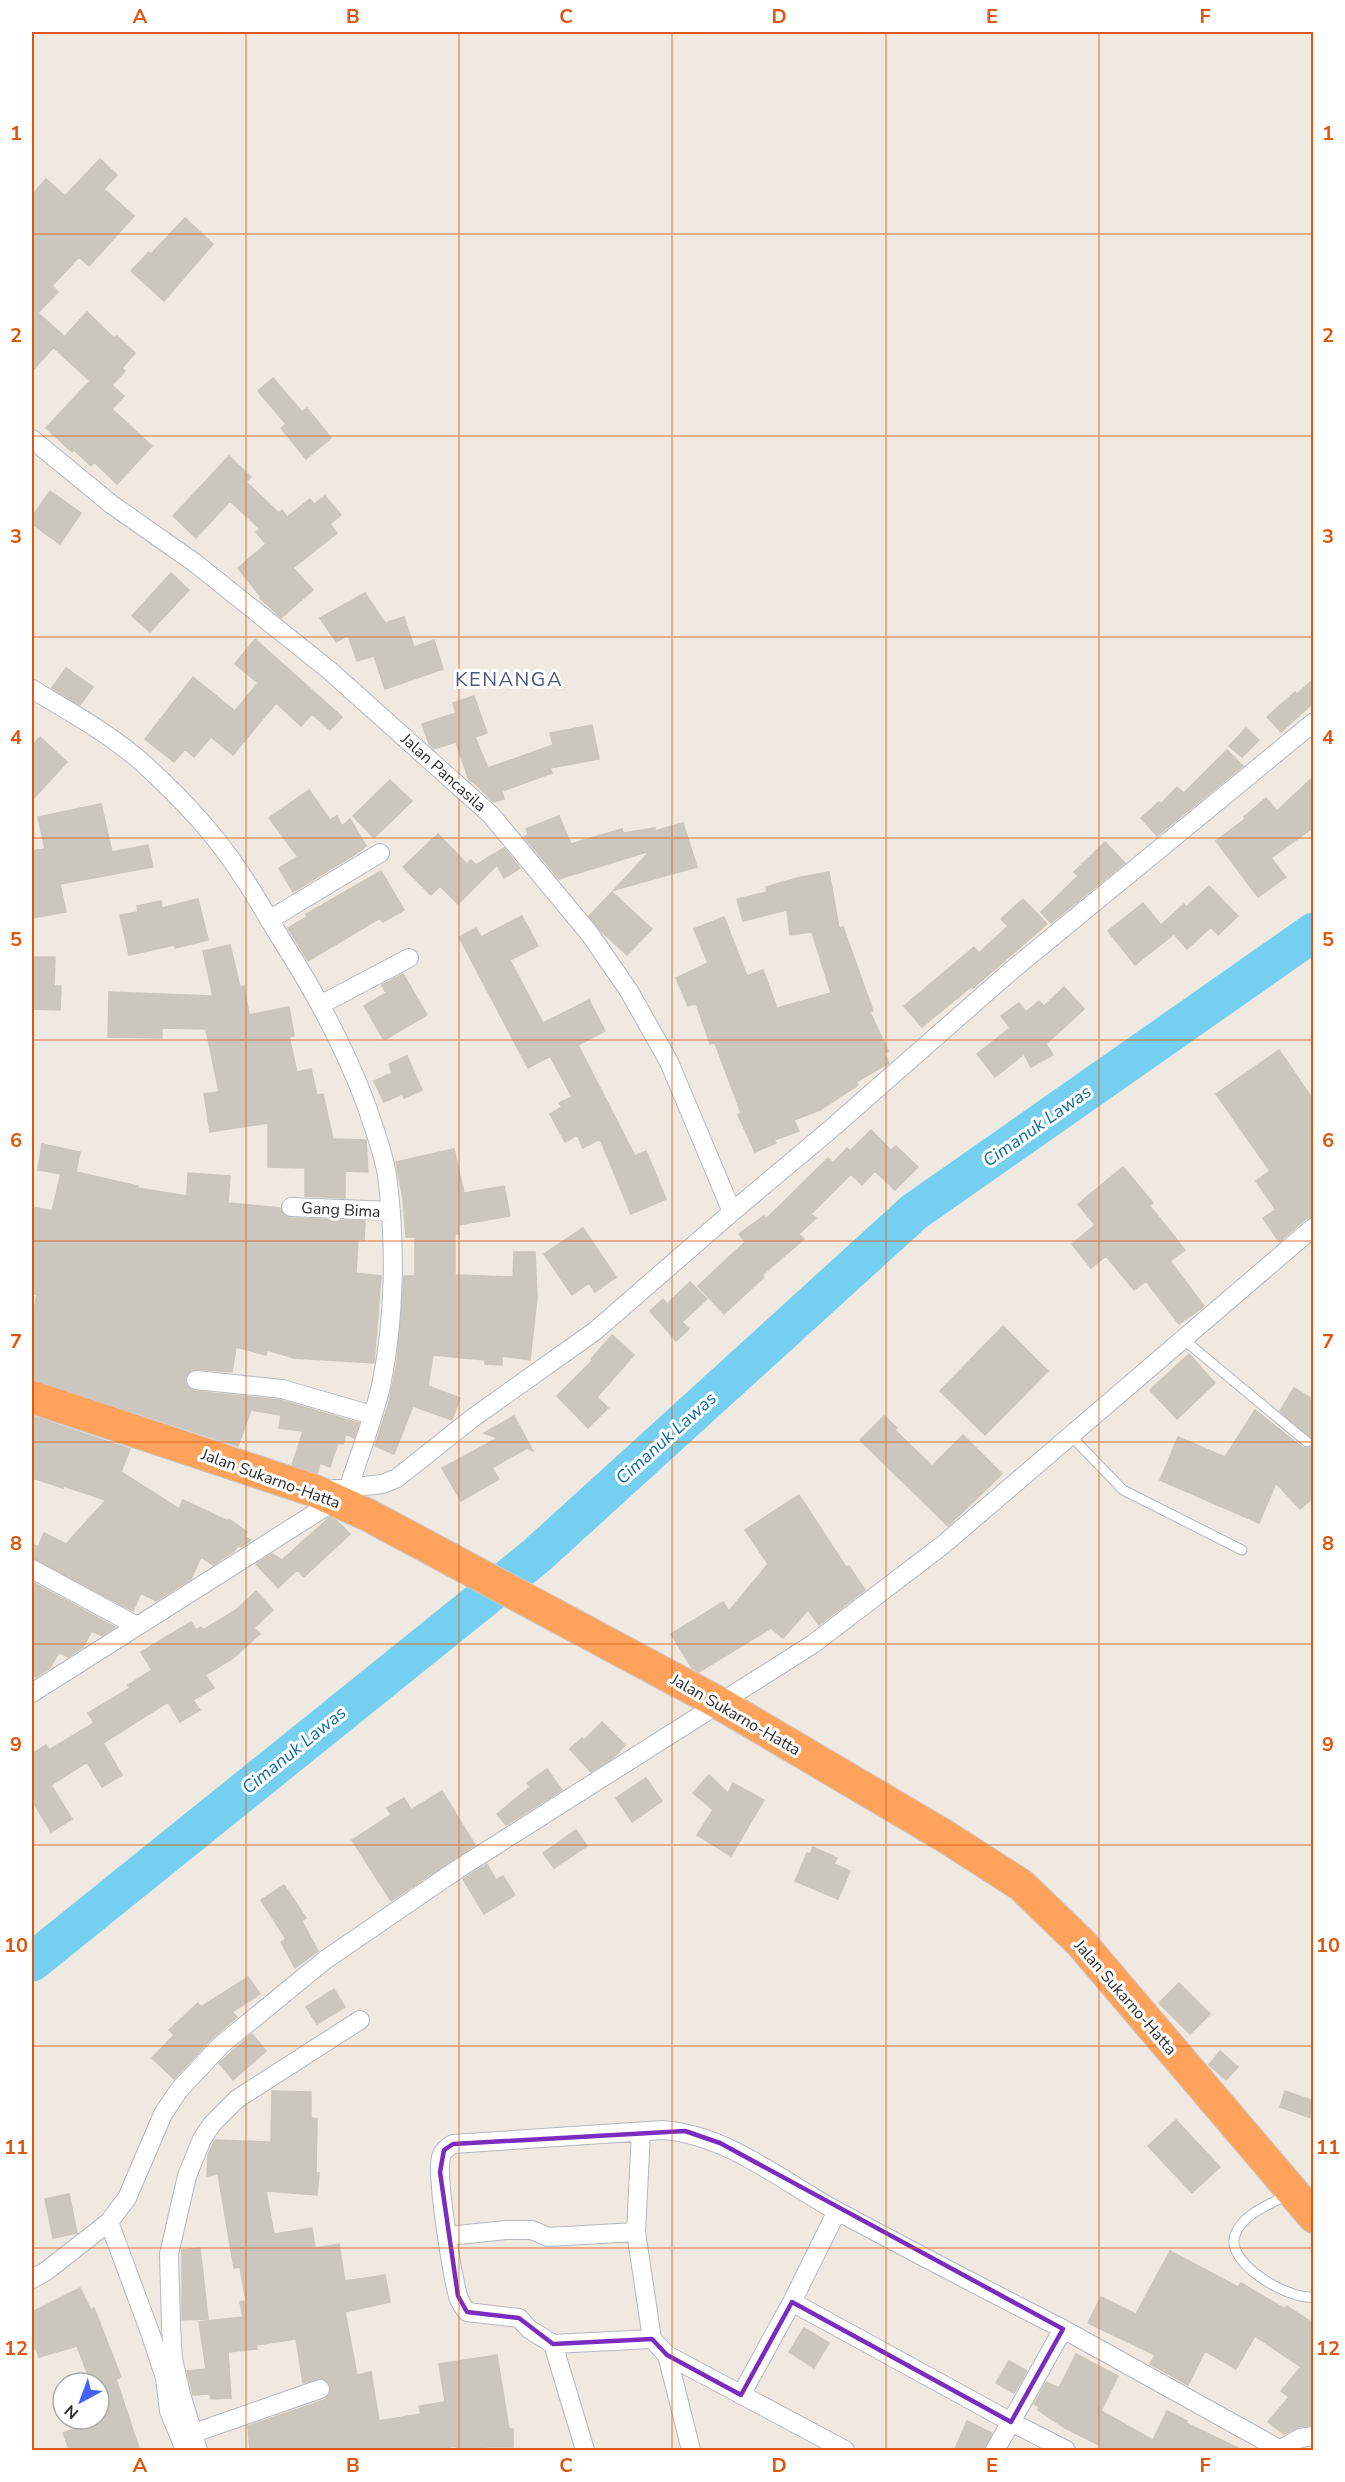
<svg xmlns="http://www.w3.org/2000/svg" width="1345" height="2482" viewBox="0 0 1345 2482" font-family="'Nunito Sans',sans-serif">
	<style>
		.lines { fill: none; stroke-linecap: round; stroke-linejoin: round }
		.river { stroke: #75cff0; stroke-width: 39 }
		.building { fill: #cbc7bf; stroke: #cbc5ba; stroke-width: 1.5 }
		.lane-casing { stroke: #b4b7c1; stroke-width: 11 }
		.street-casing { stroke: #b4b7c1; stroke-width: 20 }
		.highway-casing { stroke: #c9c9c9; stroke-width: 34 }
		.lane { stroke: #fff; stroke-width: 9 }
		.street { stroke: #fff; stroke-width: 18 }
		.highway { stroke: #ffa35c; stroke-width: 32 }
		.marked { fill: none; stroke: #7b2cbf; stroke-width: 4.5; stroke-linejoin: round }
		.grid { fill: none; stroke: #df570e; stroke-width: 1.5; stroke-opacity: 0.55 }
		.labels { text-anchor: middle; stroke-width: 6; stroke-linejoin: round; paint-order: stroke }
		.street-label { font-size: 16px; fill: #2e2e2e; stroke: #fff }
		.water-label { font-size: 18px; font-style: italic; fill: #0d6fa3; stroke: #fff }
		.quarter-label { font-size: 20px; letter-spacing: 1.5px; fill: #4d5680; stroke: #fff }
		.neatline { fill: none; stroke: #df570e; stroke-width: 2 }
		.grid-label { font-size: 20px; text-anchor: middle; font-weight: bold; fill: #df570e }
	</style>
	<rect width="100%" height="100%" fill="#efe9e1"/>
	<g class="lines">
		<!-- river -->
		<path class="river" d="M32,1962L536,1556L914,1212L1314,932"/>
	</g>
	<!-- building -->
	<path class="building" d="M100,159L117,175L104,189L134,216L89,266L79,257L52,286L58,292L38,313L64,336L32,371V195L46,179L65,196Z
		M185,218L213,244L164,301L131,271L149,252L151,254Z
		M87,312L114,338L117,336L135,353L122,368L125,371L112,385L124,396L112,409L152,446L117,484L94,462L91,466L74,450L72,452L46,428L90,381L54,348Z
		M273,378L302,412L307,408L331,438L306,459L281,428L286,424L258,391Z
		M229,456L251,477L246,482L279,513L282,510L287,517L310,499L314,504L325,496L341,515L330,524L337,533L293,568L313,590L281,618L260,598L261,597L238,568L266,544L256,532L260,529L230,501L196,538L173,516Z
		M50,491L81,513L60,544L32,524V517Z
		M171,573L189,590L150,632L132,616Z
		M365,593L385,623L404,617L414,647L434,640L443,669L385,689L374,656L357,661L348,635L336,642L320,618Z
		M255,639L342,717L330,730L312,714L301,726L276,703L233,755L211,737L194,757L185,749L174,762L145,739L193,677L235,711L258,683L235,664Z
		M66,668L93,687L80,705L52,688Z
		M1314,679V702L1281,732L1267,717L1295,692L1297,694Z
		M474,696L487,733L475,737L488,768L553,745L550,733L592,725L599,759L550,768L552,773L502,791L504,799L493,802L477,785L469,780L456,742L434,749L429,744L422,724L456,713L453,703Z
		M1246,728L1259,740L1242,757L1229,746Z
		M40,737L67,762L32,800V746Z
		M1227,750L1243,766L1157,836L1141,818L1159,802L1161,804L1177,787L1184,793Z
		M1314,776V827L1271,858L1286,877L1258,897L1216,841L1245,819L1244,817L1266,798L1277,811Z
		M390,780L412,801L374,838L353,816Z
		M309,790L330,820L337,816L342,826L350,819L366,846L359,852L293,892L279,868L298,857L269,818Z
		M101,804L112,852L148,845L153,867L60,884L66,912L32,918V851L45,849L38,817Z
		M559,816L571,844L622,829L623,833L655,828V831L683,823L697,867L614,890L650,851L559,879L524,837L528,834L526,829Z
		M438,834L467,864L471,860L476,865L504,848L520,868L504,878L497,865L458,904L440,886L431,895L403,867Z
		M1105,842L1125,863L1051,923L1041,912L1078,876L1074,872Z
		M381,871L404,910L383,922L380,918L308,961L288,928L307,917L306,914Z
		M829,872L839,928L843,927L873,1011L870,1012L888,1051L884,1053L889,1063L856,1082L858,1085L820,1110L794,1120L799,1131L774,1140L776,1143L755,1152L738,1115L741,1113L715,1043L710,1044L696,1003L688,1006L676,978L708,963L694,929L724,917L747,976L763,970L777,1008L831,993L812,932L790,935L787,910L743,921L737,899L767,892L766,887L797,878Z
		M1209,886L1238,916L1218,935L1211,927L1187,949L1174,934L1135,965L1108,931L1143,903L1161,925L1184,904L1186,907Z
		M612,892L652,929L627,955L601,931L589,916Z
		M198,899L208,940L175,948L174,945L129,955L120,915L138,912L137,906L161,901L162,908Z
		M1023,899L1047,924L973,988L971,987L922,1027L904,1006L974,947L979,953L1008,926L1001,919Z
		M522,916L538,946L510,960L543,1023L589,1000L605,1031L578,1045L635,1156L646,1151L666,1199L631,1214L600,1139L583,1148L577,1135L565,1142L550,1114L562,1107L559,1103L572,1097L550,1056L528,1068L459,937L476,928L481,937Z
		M230,945L240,987L244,986L249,1015L289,1007L294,1036L289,1037L297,1072L311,1069L317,1095L323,1094L333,1139L366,1140L368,1172L345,1171V1198L305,1196V1168L268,1167V1123L210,1132L204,1094L219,1092L206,1029L162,1028V1038L108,1037L109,992L213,996L203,951Z
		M32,957H55L54,986H61L60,1010L32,1009Z
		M403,974L427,1015L384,1040L364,1006L386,993L382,985Z
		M1064,987L1084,1009L1046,1044L1053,1055L1031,1067L1024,1054L995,1077L977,1054L1010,1028L1001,1016L1019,1003L1026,1012L1039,1001L1044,1006Z
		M1279,1050L1314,1101V1216L1307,1218L1279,1242L1263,1218L1276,1210L1256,1181L1270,1171L1216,1094Z
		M407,1056L422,1090L404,1098L402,1094L384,1102L374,1081L392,1073L389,1064Z
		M871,1130L891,1150L896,1146L918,1167L895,1190L875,1171L862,1185L851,1174L811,1214L816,1218L799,1234L804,1239L762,1275L764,1277L724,1314L698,1286L745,1242L739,1234L764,1216L766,1219L828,1158L833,1163L847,1148L850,1151Z
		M42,1144L80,1152L76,1172L138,1186V1188L187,1196L188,1173L230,1176L228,1203L280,1208L285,1216L291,1218L365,1221L364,1240L358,1239L356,1273L381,1276L374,1363L294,1358L267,1350L266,1355L236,1347L232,1372L197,1369L191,1370L185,1378L186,1385L194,1391L280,1400L359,1423L354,1438L346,1434L343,1444L338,1443L330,1467L320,1463L317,1473L292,1465L303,1431L279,1428L281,1415L251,1410L238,1446L32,1379V1317L37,1295L32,1293V1207L52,1211L61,1174L38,1170Z
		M454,1149L464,1193L504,1186L510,1216L458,1225L459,1234H455V1275L513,1277L514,1252H535L537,1298L530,1360L502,1356V1365L485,1364V1360L433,1355L428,1386L460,1398L452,1420L413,1406L394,1454L375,1446L389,1402L397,1362L404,1276H415V1237H406L403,1199L396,1162Z
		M1123,1167L1153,1203L1150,1206L1185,1250L1170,1261L1204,1306L1179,1324L1146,1281L1134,1290L1106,1256L1091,1268L1072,1244L1095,1225L1078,1204Z
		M583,1228L616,1277L595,1292L589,1283L572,1295L544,1254Z
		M690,1282L707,1299L682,1322L689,1329L676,1341L650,1311L663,1299L667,1304Z
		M1003,1326L1048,1371L985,1435L940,1391Z
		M612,1335L634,1355L597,1397L608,1408L588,1428L557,1396L593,1360L591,1359Z
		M1189,1354L1215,1383L1177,1419L1150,1390Z
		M1294,1388L1314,1400V1441L1280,1411Z
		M1255,1410L1303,1448H1310L1314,1444V1497L1300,1509L1276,1483L1259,1523L1160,1480L1178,1437L1225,1457Z
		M32,1416L130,1449L121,1472L179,1509L183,1500L228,1521L229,1519L247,1532L244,1536L251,1540L241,1547L239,1545L234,1551L213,1565L201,1557L191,1579L156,1601L141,1593L133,1611L32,1558V1544L38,1547L44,1533L66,1544L106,1500L63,1486V1488L32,1478Z
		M514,1416L533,1451L527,1448L492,1468L499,1479L461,1501L442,1468L498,1438L484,1433Z
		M884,1416L897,1428L895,1430L932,1466L963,1435L1002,1474L948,1526L860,1440Z
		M799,1495L846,1567L849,1566L865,1590L819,1625L808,1610L783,1638L771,1628L699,1672L692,1668L671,1634L723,1602L729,1611L768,1564L745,1530Z
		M330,1517L337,1521L350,1534L304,1577L297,1570L278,1588L256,1564L272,1554L282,1560Z
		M32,1582L115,1627L102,1636L92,1631L83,1647L68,1657L59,1652L50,1668L36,1677L32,1674Z
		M256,1591L273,1610L254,1628L260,1634L232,1659L205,1675L214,1688L193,1700L200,1710L180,1722L168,1702L103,1743L122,1775L102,1787L87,1762L51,1785L72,1819L51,1832L32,1800V1754L46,1745L49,1750L94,1723L88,1713L130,1688L128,1685L152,1670L141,1652L191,1622L196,1630L201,1627L203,1630L236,1610Z
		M602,1722L625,1745L613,1758L591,1772L570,1749L582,1738L584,1740Z
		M547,1769L562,1790L506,1825L497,1814L530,1787L527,1783Z
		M709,1775L728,1793L733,1783L764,1800L731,1856L697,1835L713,1810L693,1793Z
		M646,1778L662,1801L632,1822L616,1798Z
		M442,1791L475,1845L391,1901L352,1840L391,1815L387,1808L404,1798L411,1810Z
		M576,1830L587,1846L554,1868L543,1853Z
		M813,1847L837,1858L834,1864L850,1871L838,1899L795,1881L807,1853L810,1854Z
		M487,1864L496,1880L503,1876L515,1895L484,1914L463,1879Z
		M284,1885L306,1918L302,1921L318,1951L295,1968L281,1942L286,1939L261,1900Z
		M248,1977L260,1994L232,2012L237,2017L213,2037L174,2079L152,2058L174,2035L169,2030L198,2003L201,2007Z
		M1179,1983L1210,2014L1190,2034L1159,2003Z
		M334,1989L345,2007L317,2024L306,2007Z
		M252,2034L266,2051L233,2080L219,2063Z
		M1220,2051L1238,2067L1226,2080L1209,2065Z
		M272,2091L311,2092V2118L317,2119L316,2173H319L317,2195L266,2191L274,2234L312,2228L315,2248L339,2244L345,2281L385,2275L390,2302L345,2312L357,2375L371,2372L379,2421L421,2414L419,2406L445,2402L439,2364L497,2355L509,2429H513V2447H485L486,2451H457L456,2446L428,2451H250L248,2426L324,2400L331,2392L330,2385L323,2378L303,2383L296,2339L256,2345L257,2349L228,2352L231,2398L211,2399L210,2394L193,2395L187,2371L206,2369L199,2322L243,2317L240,2302L246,2301L240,2267L234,2268L218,2174L207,2176L208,2155L215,2140L271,2142Z
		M1285,2091L1314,2101V2119L1280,2107Z
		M1176,2120L1220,2167L1192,2193L1148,2146Z
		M69,2194L77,2233L53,2238L45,2199Z
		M200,2248L208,2319L182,2320V2250Z
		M1170,2251L1238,2287L1241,2283L1285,2309L1287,2306L1314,2324V2425L1298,2427L1284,2434L1268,2422L1289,2397L1281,2391L1301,2367L1255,2336L1236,2369L1205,2351L1188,2385L1150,2364L1155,2355L1088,2323L1101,2297L1136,2314Z
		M80,2288L91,2310L94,2308L121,2377L116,2379L140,2451H70L63,2433L99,2420V2383H91L77,2346L39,2357L36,2348L32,2350V2312Z
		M804,2328L829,2343L814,2368L789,2352Z
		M1076,2354L1118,2376L1101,2411L1153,2440L1167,2411L1187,2421L1186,2423L1244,2451H1098L1101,2446L1065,2428L1038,2410L1039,2407L1034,2404L1046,2382L1059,2388Z
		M1009,2361L1027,2371L1014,2393L996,2383Z
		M967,2421L992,2433L984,2451H954Z"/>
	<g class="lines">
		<!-- lane casing -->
		<g class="lane-casing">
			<path id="lane" d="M1183,1339L1307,1442
				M1071,1436L1123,1490L1242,1550
				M1289,2194C1271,2204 1242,2214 1235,2235C1225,2263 1288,2300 1314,2297"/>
		</g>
		<!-- street casing -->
		<g class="street-casing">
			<path id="street" d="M32,439L111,504L195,563L329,670L491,815L589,933L629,991L669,1062L732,1212
				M32,689C70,712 112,735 145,765C178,795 214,833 239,871C254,893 267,916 281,939C315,992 345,1047 367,1107C374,1129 383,1151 387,1175C396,1243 395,1318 381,1386C373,1420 359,1456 348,1489
				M269,920L380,853
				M320,1005L409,958
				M291,1207L391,1211
				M196,1380L282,1389L372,1415
				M326,1490L383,1484L397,1478L474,1417L595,1331L732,1212L832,1128L1012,970L1314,722
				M32,1569L137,1626
				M32,1693L336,1500
				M641,2132L636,2232L652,2339
				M109,2222L151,2335L165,2378L169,2411L185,2450
				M448,2236L506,2230H532L548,2237L636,2232
				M32,2279L45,2272L109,2222L127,2198L163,2114L179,2090L221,2045L325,1960L458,1869L813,1644L944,1544L1314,1227
				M792,2302L1011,2422L1063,2329L1281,2450
				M553,2344L585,2450
				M667,2355L691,2450
				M741,2395L792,2302L837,2211
				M191,2434L320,2389
				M198,2450L181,2394L173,2359L171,2325L169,2254L187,2176L202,2139L212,2124L237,2099L360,2020
				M845,2450L667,2355L652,2339L553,2344L529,2329L519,2318L467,2312C463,2307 460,2302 458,2296C452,2274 436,2176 441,2157C443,2150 447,2148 453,2144L663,2130C727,2135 781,2180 835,2210C910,2250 986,2290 1063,2329
				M995,2450L1011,2422L1066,2450
				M1279,2450L1300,2438L1314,2436"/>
		</g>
		<!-- highway casing -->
		<g class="highway-casing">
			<path id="highway" d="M32,1397L315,1491L368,1515L719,1703L943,1835L1021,1885L1081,1943L1314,2217"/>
		</g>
		<!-- lane -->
		<use href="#lane" class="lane"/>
		<!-- street -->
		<use href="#street" class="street"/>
		<!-- highway -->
		<use href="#highway" class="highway"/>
	</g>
	<!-- marked area -->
	<path class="marked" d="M685,2131L720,2143L1063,2329L1011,2422L792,2302L741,2395L667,2355L652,2339L553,2344L519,2318L467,2312L458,2296L440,2172L444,2150L453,2144Z"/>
	<!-- grid -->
	<path class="grid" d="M246,32V2450M459,32V2450M672,32V2450M886,32V2450M1099,32V2450M32,234H1314M32,436H1314M32,637H1314M32,838H1314M32,1040H1314M32,1241H1314M32,1442H1314M32,1644H1314M32,1845H1314M32,2046H1314M32,2248H1314"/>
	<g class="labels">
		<!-- street labels -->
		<g class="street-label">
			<text transform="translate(444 772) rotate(42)" y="6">Jalan Pancasila</text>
			<text transform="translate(341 1209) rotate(3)" y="6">Gang Bima</text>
			<text transform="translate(271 1478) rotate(20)" y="6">Jalan Sukarno-Hatta</text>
			<text transform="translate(736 1714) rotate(30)" y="6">Jalan Sukarno-Hatta</text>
			<text transform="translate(1126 1997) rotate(49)" y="6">Jalan Sukarno-Hatta</text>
		</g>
		<!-- water labels -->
		<g class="water-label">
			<text transform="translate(1037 1126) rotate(-35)" y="6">Cimanuk Lawas</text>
			<text transform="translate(666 1438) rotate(-42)" y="6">Cimanuk Lawas</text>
			<text transform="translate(294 1750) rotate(-39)" y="6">Cimanuk Lawas</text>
		</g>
		<!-- quarter labels -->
		<g class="quarter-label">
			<text x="509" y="686">KENANGA</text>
		</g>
	</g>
	<!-- border -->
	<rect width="1345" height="2482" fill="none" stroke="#ffffff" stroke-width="66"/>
	<!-- north arrow -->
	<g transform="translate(81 2401) rotate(221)"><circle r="28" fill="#ffffff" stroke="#ababab" stroke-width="1.5"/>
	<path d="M0-4.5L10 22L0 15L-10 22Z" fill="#4264fb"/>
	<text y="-9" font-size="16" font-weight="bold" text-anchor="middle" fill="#2e2e2e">N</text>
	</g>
	<rect x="33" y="33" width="1279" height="2416" class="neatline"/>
	<g class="grid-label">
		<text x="140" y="23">A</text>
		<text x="353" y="23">B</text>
		<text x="566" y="23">C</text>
		<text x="779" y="23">D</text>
		<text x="992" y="23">E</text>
		<text x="1205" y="23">F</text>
		<text x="16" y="140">1</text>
		<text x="1328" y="140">1</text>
		<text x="16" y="342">2</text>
		<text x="1328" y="342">2</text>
		<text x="16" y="543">3</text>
		<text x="1328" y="543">3</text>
		<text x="16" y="744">4</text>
		<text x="1328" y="744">4</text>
		<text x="16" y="946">5</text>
		<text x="1328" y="946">5</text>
		<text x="16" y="1147">6</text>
		<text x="1328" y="1147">6</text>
		<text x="16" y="1348">7</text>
		<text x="1328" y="1348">7</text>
		<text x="16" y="1550">8</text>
		<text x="1328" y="1550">8</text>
		<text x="16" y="1751">9</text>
		<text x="1328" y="1751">9</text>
		<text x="16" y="1952">10</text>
		<text x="1328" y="1952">10</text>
		<text x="16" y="2154">11</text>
		<text x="1328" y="2154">11</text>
		<text x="16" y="2355">12</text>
		<text x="1328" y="2355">12</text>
		<text x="140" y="2472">A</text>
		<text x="353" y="2472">B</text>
		<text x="566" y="2472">C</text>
		<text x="779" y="2472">D</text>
		<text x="992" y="2472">E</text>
		<text x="1205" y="2472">F</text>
	</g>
</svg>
